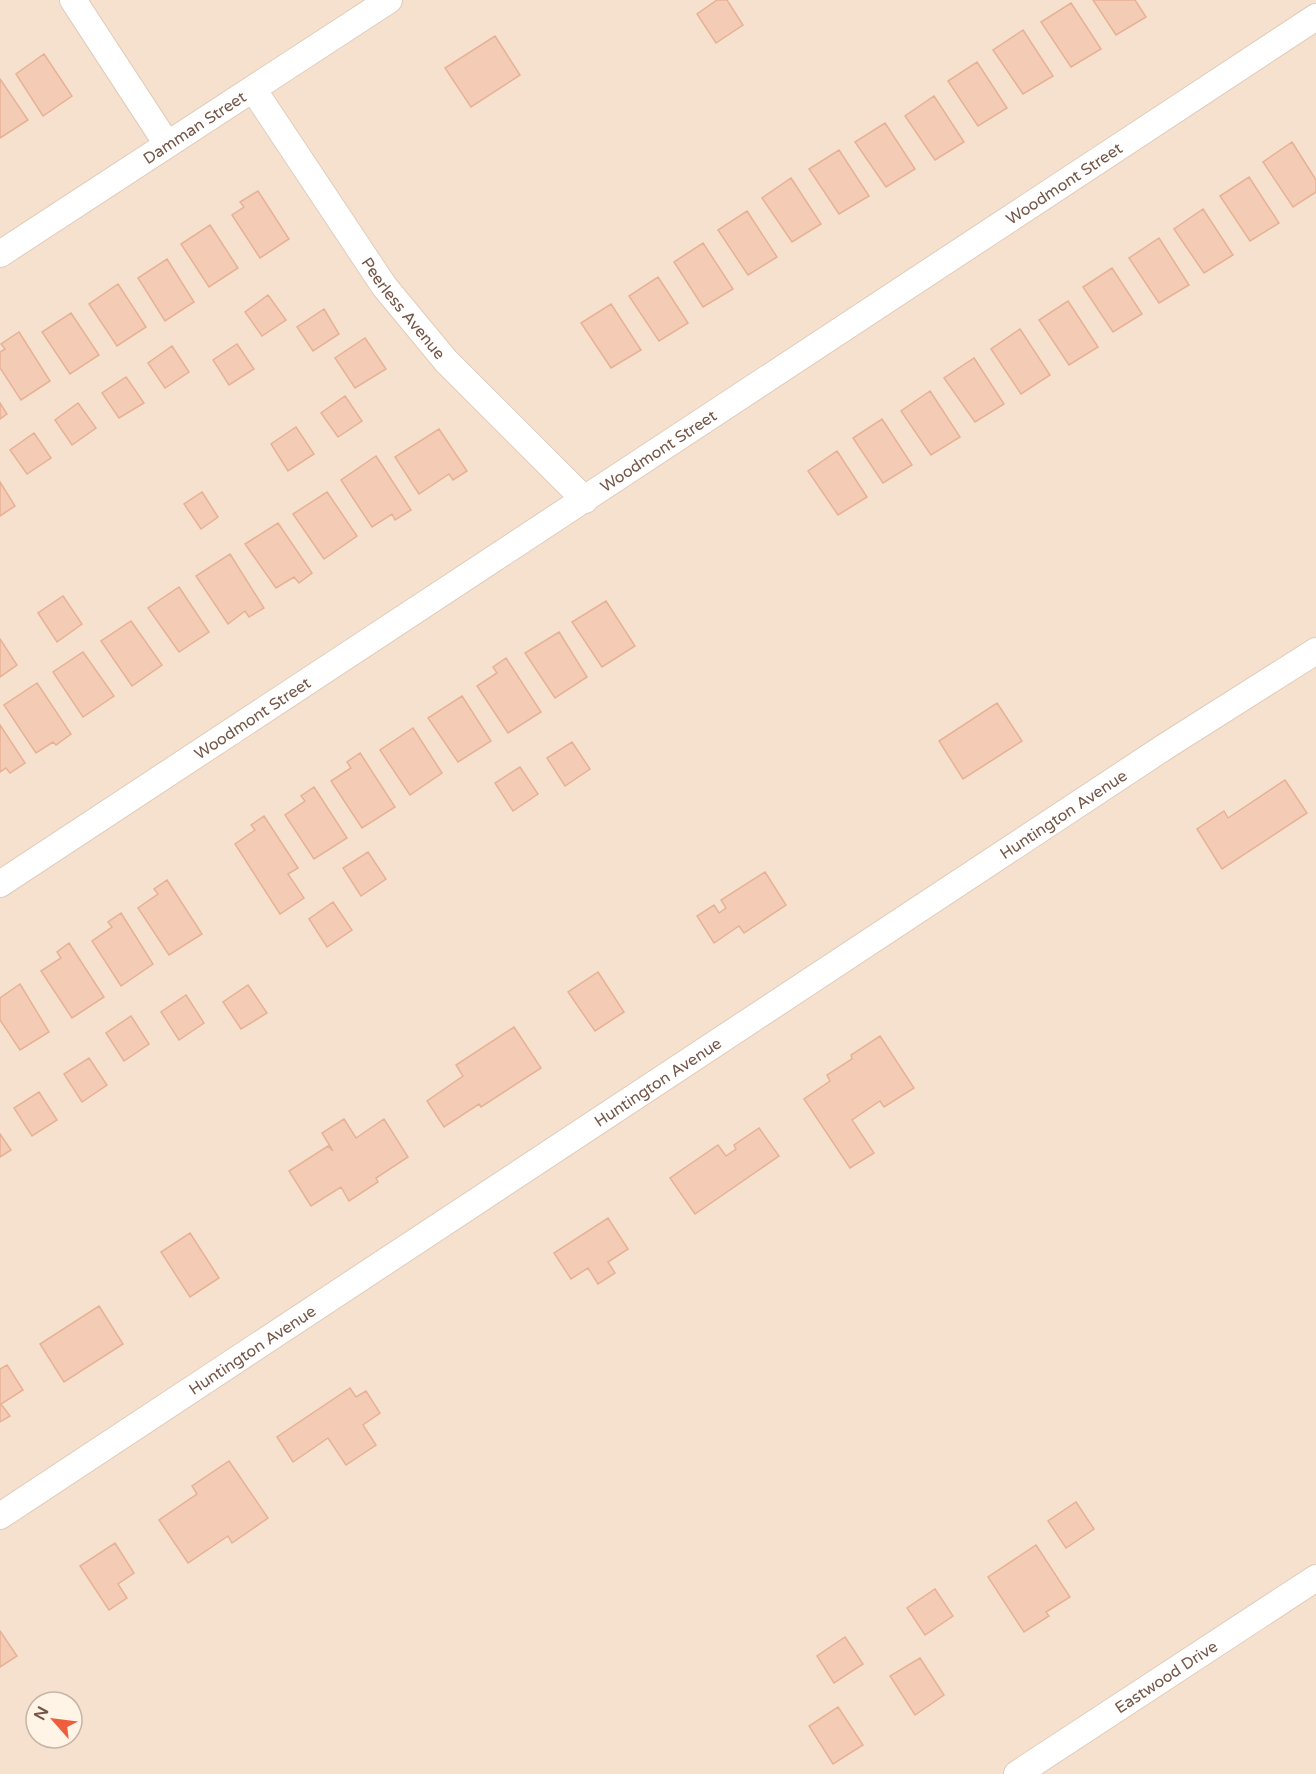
<svg xmlns="http://www.w3.org/2000/svg" width="1316" height="1774" viewBox="0 0 1316 1774" font-family="'Varela Round',sans-serif">
	<style>
		.residential { fill: #f5e1cd; fill-rule: evenodd }
		.building { fill: #f4ccb5; stroke: #e7b195; stroke-width: 1.5 }
		.lines { fill: none; stroke-linecap: round; stroke-linejoin: round }
		.street-casing { stroke: #e1ccbb; stroke-width: 28 }
		.street { stroke: #fff; stroke-width: 26 }
		.labels { text-anchor: middle; stroke-width: 6; stroke-linejoin: round; paint-order: stroke }
		.street-label { font-size: 16px; fill: #745546; stroke: #fff4e6 }
	</style>
	<rect width="100%" height="100%" fill="#fdf0df"/>
	<!-- residential -->
	<path class="residential" d="M0,0H1316V1774H0ZM36,1702H72V1738H36Z"/>
	<!-- building -->
	<path class="building" d="M717,0H727L743,25L716,43L697,14Z
		M1093,0H1135L1146,17L1116,35Z
		M1071,3L1101,49L1071,67L1041,22Z
		M1023,30L1053,76L1023,94L993,50Z
		M495,36L520,75L471,107L445,68Z
		M44,54L72,96L43,116L16,74Z
		M977,62L1007,108L978,126L948,81Z
		M0,79L28,120L0,138Z
		M934,96L964,142L935,160L905,116Z
		M885,123L915,169L886,187L855,142Z
		M1292,142L1316,180V192L1293,207L1263,162Z
		M839,150L869,196L839,214L809,169Z
		M1249,177L1279,223L1250,241L1220,196Z
		M791,178L821,224L792,242L762,198Z
		M258,191L289,239L260,258L232,215L244,207L240,202Z
		M1203,209L1233,255L1204,273L1174,229Z
		M747,211L777,257L748,275L718,230Z
		M210,225L238,268L209,287L181,244Z
		M1159,238L1189,285L1159,303L1129,258Z
		M703,243L733,289L703,307L674,262Z
		M167,259L194,302L165,321L138,278Z
		M1112,268L1142,314L1113,332L1083,287Z
		M658,277L688,323L659,341L629,296Z
		M118,284L146,327L117,346L89,304Z
		M268,295L286,320L262,336L245,312Z
		M1068,301L1098,347L1069,365L1039,320Z
		M611,304L641,350L611,368L581,323Z
		M324,309L339,334L313,351L297,327Z
		M71,313L99,355L70,374L42,332Z
		M1020,329L1050,375L1021,394L991,349Z
		M19,332L50,381L21,400L0,368V352L5,349L1,344Z
		M365,338L386,369L355,388L335,358Z
		M237,344L254,369L229,385L213,360Z
		M172,346L189,372L165,388L148,363Z
		M974,358L1004,404L975,422L944,378Z
		M126,377L144,403L119,418L102,393Z
		M930,391L960,437L931,455L901,411Z
		M345,396L362,421L338,437L321,413Z
		M0,403L7,414L0,419Z
		M78,403L96,428L72,445L55,420Z
		M882,419L912,465L883,483L853,438Z
		M296,427L314,454L288,471L271,444Z
		M439,429L467,471L453,480L449,474L419,494L395,457Z
		M34,433L51,458L27,474L10,450Z
		M837,451L867,497L838,515L808,471Z
		M376,456L411,510L395,520L392,514L372,527L341,480Z
		M0,482L15,506L0,516Z
		M202,492L218,517L201,529L184,504Z
		M327,492L357,536L324,559L293,514Z
		M278,523L312,573L299,583L294,577L276,588L245,544Z
		M230,554L264,608L249,617L245,611L228,624L196,576Z
		M179,587L209,632L179,652L148,608Z
		M63,596L82,624L57,642L38,613Z
		M606,601L635,646L602,667L572,622Z
		M131,621L162,665L132,686L101,641Z
		M559,632L587,677L555,698L525,653Z
		M0,639L17,665L0,677Z
		M83,652L114,696L83,717L53,672Z
		M506,658L541,712L508,733L477,686L497,673L493,667Z
		M37,683L71,734L56,745L53,742L36,753L4,705Z
		M462,696L491,741L458,762L428,718Z
		M997,703L1022,741L963,779L939,741Z
		M0,725L25,763L10,773L6,768L0,772Z
		M413,728L442,773L410,795L380,750Z
		M572,742L590,769L565,786L547,758Z
		M360,753L395,807L362,828L331,781L351,768L347,762Z
		M520,767L538,794L513,811L495,783Z
		M1285,780L1307,813L1222,869L1197,829L1224,811L1228,818Z
		M314,787L347,838L314,859L285,815L305,801L301,796Z
		M264,816L298,868L288,874L304,898L280,914L235,844L255,830L251,825Z
		M368,852L386,879L361,896L343,868Z
		M765,872L786,905L744,933L739,926L714,943L697,916L714,905L719,913L726,908L721,900Z
		M167,880L202,934L169,955L138,908L158,894L154,889Z
		M333,902L352,930L327,947L309,919Z
		M121,913L153,964L121,986L92,941L112,927L108,922Z
		M69,943L104,997L72,1018L41,971L61,958L57,952Z
		M598,972L624,1012L595,1031L568,992Z
		M20,984L49,1032L20,1050L0,1020V998Z
		M248,985L267,1013L241,1029L223,1002Z
		M186,995L204,1023L179,1040L161,1012Z
		M131,1016L149,1044L124,1061L106,1033Z
		M514,1027L541,1068L481,1107L479,1104L444,1127L427,1101L463,1076L456,1065Z
		M880,1036L914,1088L884,1107L880,1101L852,1120L874,1153L850,1168L804,1099L830,1081L827,1075L852,1059L851,1055Z
		M89,1058L107,1085L82,1102L64,1074Z
		M39,1092L57,1120L32,1136L14,1108Z
		M344,1119L356,1138L384,1119L408,1157L376,1178L378,1182L349,1201L341,1187L311,1206L289,1171L328,1146L333,1151L322,1133Z
		M759,1128L779,1156L695,1214L670,1178L718,1145L726,1156L736,1149L734,1145Z
		M0,1134L11,1150L0,1157Z
		M608,1218L628,1249L608,1262L615,1273L598,1284L588,1268L571,1279L554,1253Z
		M190,1233L219,1278L190,1297L161,1252Z
		M99,1306L123,1344L64,1382L40,1344Z
		M7,1365L23,1390L1,1404L10,1416L0,1422V1369Z
		M350,1388L356,1397L366,1391L380,1413L363,1425L376,1445L346,1465L328,1438L293,1462L277,1437Z
		M229,1461L268,1518L232,1543L228,1536L188,1563L159,1520L197,1494L192,1486Z
		M1076,1502L1094,1529L1066,1548L1048,1521Z
		M115,1543L134,1573L118,1584L127,1598L109,1610L80,1566Z
		M1036,1545L1070,1597L1046,1612L1049,1616L1024,1632L988,1577Z
		M935,1589L953,1616L925,1635L907,1608Z
		M0,1631L17,1656L0,1667Z
		M845,1637L863,1664L834,1683L817,1656Z
		M920,1658L944,1695L915,1715L890,1676Z
		M838,1707L863,1745L833,1764L809,1726Z"/>
	<g class="lines">
		<!-- street casing -->
		<g class="street-casing">
			<g id="street">
				<path d="M73,0L167,144"/>
				<path id="s1" d="M253,89L384,286L446,361L585,500"/>
				<path id="s2" d="M0,254L389,0"/>
				<path id="s3" d="M0,884L1316,17"/>
				<path id="s4" d="M0,1516L1166,746L1316,651"/>
				<path id="s5" d="M1017,1774L1316,1578"/>
			</g>
		</g>
		<!-- street -->
		<use href="#street" class="street"/>
	</g>
	<g class="labels">
		<!-- street labels -->
		<g class="street-label">
			<text dy="6" stroke="none"><textPath href="#s2" startOffset="232">Damman Street</textPath></text>
			<text dy="6" stroke="none"><textPath href="#s3" startOffset="1274">Woodmont Street</textPath></text>
			<text dy="6" stroke="none"><textPath href="#s1" startOffset="266">Peerless Avenue</textPath></text>
			<text dy="6" stroke="none"><textPath href="#s3" startOffset="788">Woodmont Street</textPath></text>
			<text dy="6" stroke="none"><textPath href="#s3" startOffset="302">Woodmont Street</textPath></text>
			<text dy="6" stroke="none"><textPath href="#s4" startOffset="1274">Huntington Avenue</textPath></text>
			<text dy="6" stroke="none"><textPath href="#s4" startOffset="788">Huntington Avenue</textPath></text>
			<text dy="6" stroke="none"><textPath href="#s4" startOffset="302">Huntington Avenue</textPath></text>
			<text dy="6" stroke="none"><textPath href="#s5" startOffset="178">Eastwood Drive</textPath></text>
		</g>
	</g>
	<!-- north arrow -->
	<g transform="translate(54 1720) rotate(298)"><circle r="28" fill="#fff4e6" stroke="#c7b4a6" stroke-width="1.5"/>
	<path d="M0-4.5L10 22L0 15L-10 22Z" fill="#ee5e3d"/>
	<text y="-9" font-size="16" font-weight="bold" text-anchor="middle" fill="#745546">N</text>
	</g>
</svg>
